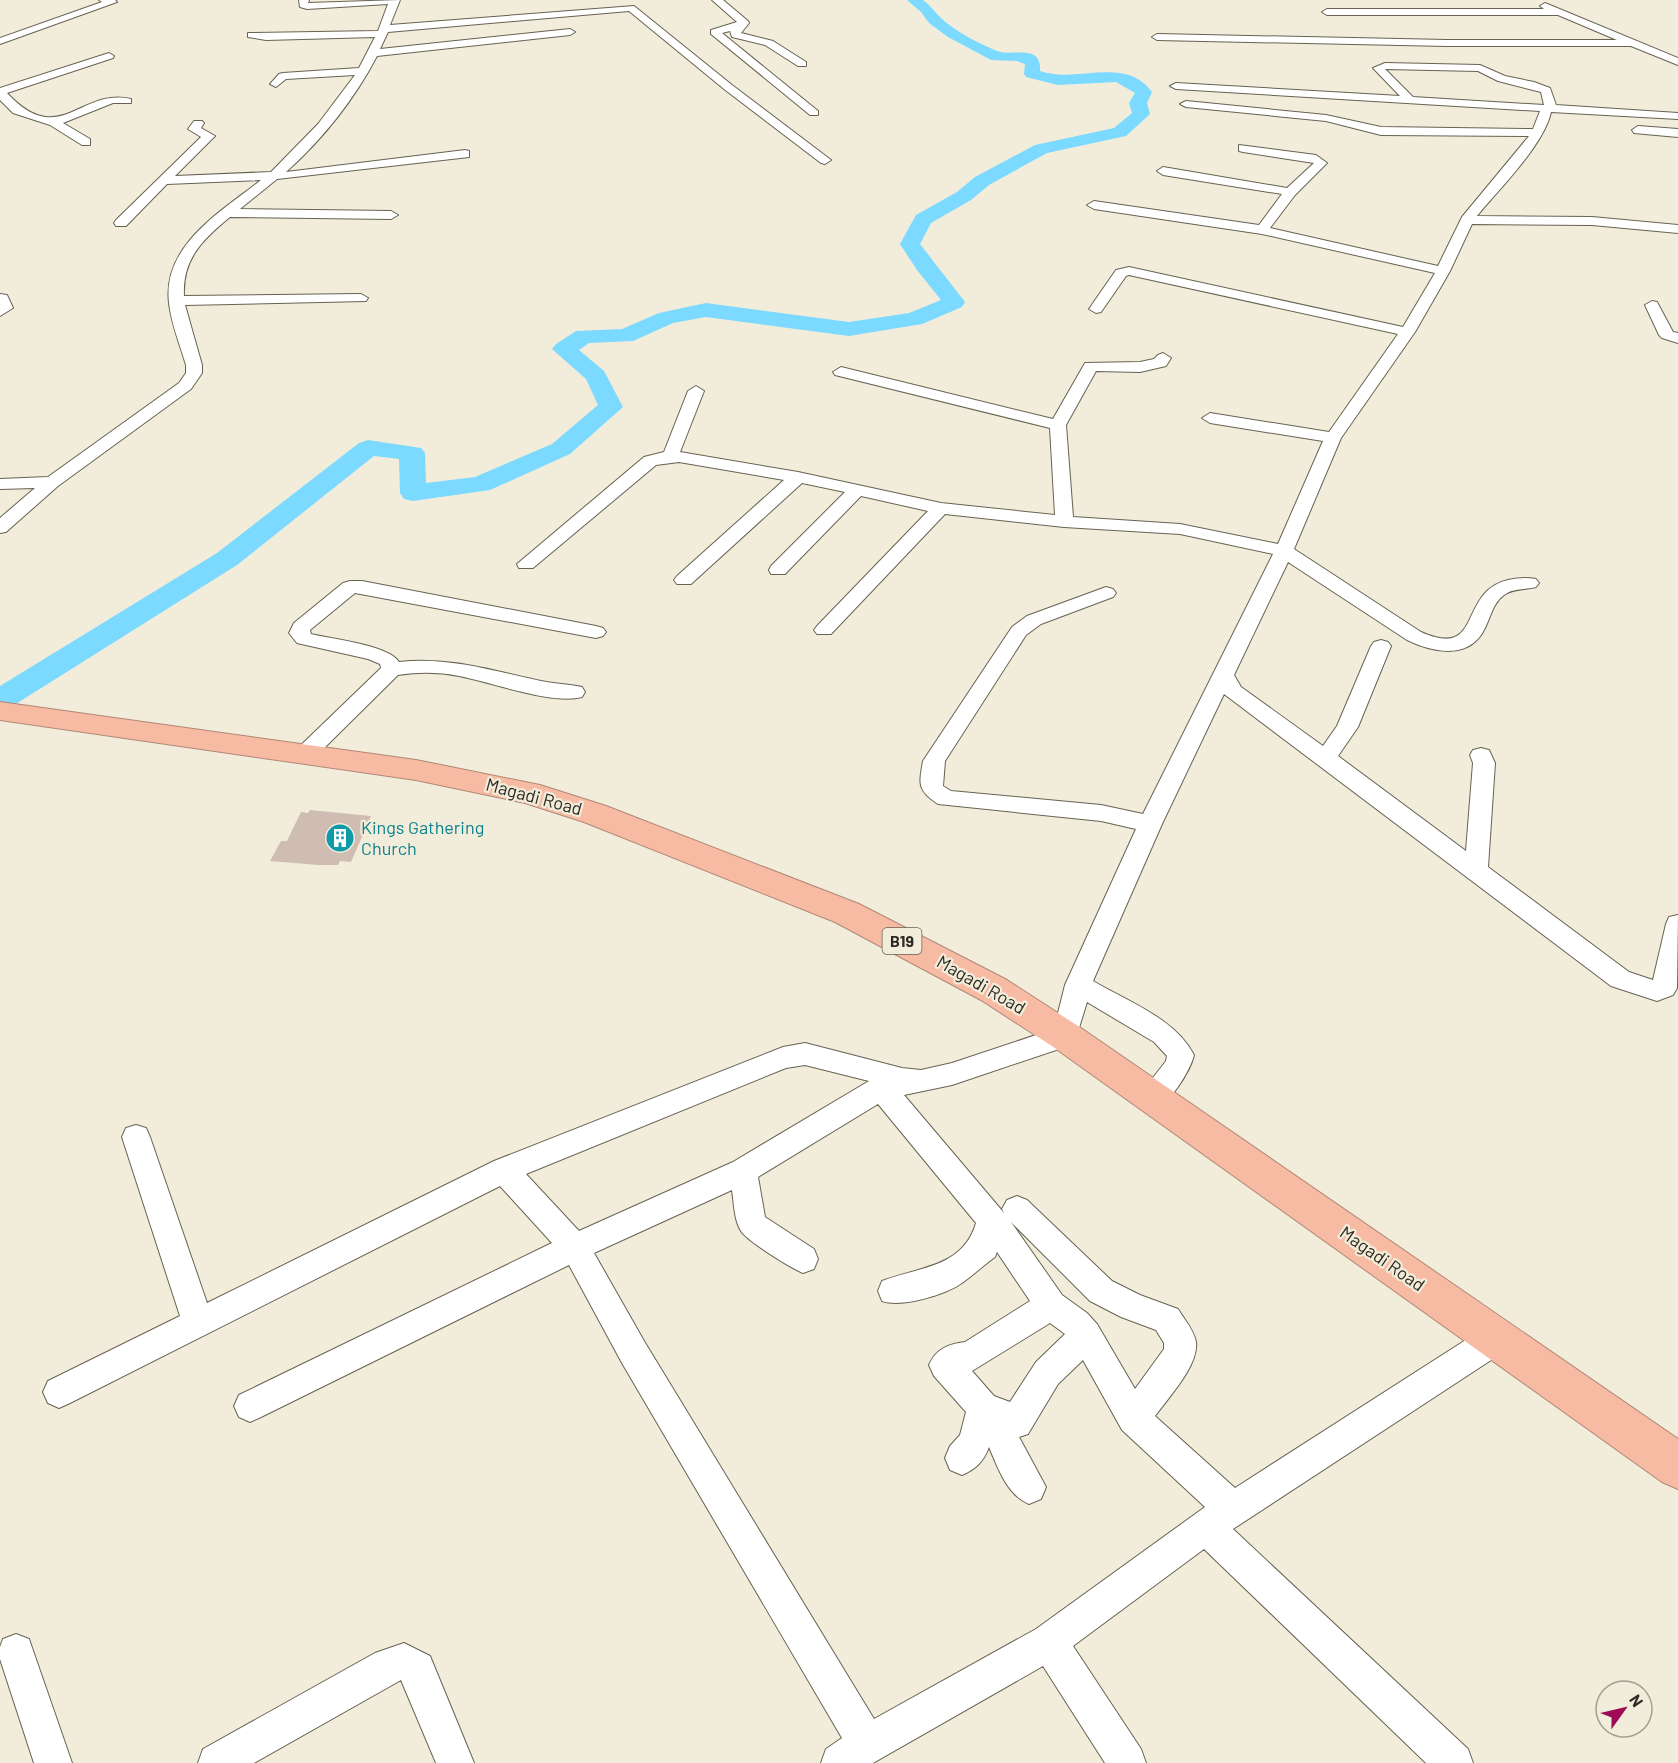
<svg xmlns="http://www.w3.org/2000/svg" width="1678" height="1763" viewBox="0 0 1678 1763" font-family="Barlow,sans-serif">
	<style>
		.lines { fill: none; stroke-linecap: round; stroke-linejoin: round }
		.river { fill: #7cd9ff; fill-rule: evenodd }
		.building { fill: #cfbcb2 }
		.minor-casing { stroke: #676252; stroke-width: 2 }
		.highway-casing { stroke: #b08876; stroke-width: 2 }
		.minor { fill: #fff; fill-rule: evenodd }
		.highway { fill: #f7baa3; fill-rule: evenodd }
		.labels { text-anchor: middle; stroke-width: 4.5; stroke-linejoin: round; paint-order: stroke }
		.shield { fill: #f2edda; stroke: #67645a; stroke-width: 1.5 }
		.shield-label { font-size: 16px; font-weight: bold; fill: #2c2a23 }
		.street-label { font-size: 18px; fill: #2c2a23; stroke: #f2edda }
		.culture-label { font-size: 18px; fill: #0d838f; stroke: #f2edda; text-anchor: start }
	</style>
	<rect width="100%" height="100%" fill="#f2edda"/>
	<g class="lines">
		<!-- river -->
		<path class="river" d="M907,0H923C930,5 934,11 940,17C954,31 978,43 997,51C1012,57 1042,43 1040,71C1076,84 1125,55 1152,92L1147,103L1150,114L1126,136L1047,153L989,185L971,200L931,223L920,244L965,302L962,307L922,324L849,336L706,317L673,323L633,341L589,343L579,350L604,371L623,407L570,454L490,490L413,501L404,499L400,493L399,459L374,456L237,565L11,707L0,710V686L217,553L359,443L368,440L421,448L425,453L426,483L475,477L552,444L598,405L586,379L552,349L556,344L576,331L622,329L659,313L706,303L849,322L909,313L941,300L917,270L900,244L916,215L957,192L975,177L1035,145L1114,128L1132,113L1129,103L1135,93L1116,82L1058,85L1026,77L1024,74L1025,64L1017,61L991,60L948,37L929,23L921,12Z"/>
	</g>
	<!-- building -->
	<path class="building" d="M310,810L371,816L351,862L340,861L338,865H318L270,861L281,841H287L301,812L308,813Z"/>
	<g class="lines">
		<!-- minor casing -->
		<g class="minor-casing">
			<path id="minor" d="M99,0H115L117,2L0,44V38L102,2Z
				M299,0H309L308,3L400,0L390,25L634,6L732,85L831,160L825,164L821,163L724,89L629,11L388,32L380,49L570,29L575,32L570,35L377,56C355,98 323,139 286,172L465,150L469,151V157L277,179L240,209L391,211L398,215L391,219L230,217C203,239 182,259 184,296L361,294L368,298L366,301L185,305L202,365V373L191,389L58,486L6,532L0,533V518L35,488L0,489V479L48,477L179,383L186,373V365C180,345 171,323 169,303C162,245 222,211 261,180L167,184L126,226H116L114,223L116,220L201,137L188,129L194,121H202L204,123L201,128L215,136L175,176L271,172L318,124L355,75L286,79L276,87L270,84L279,74L283,73L359,68L375,37L266,40L248,37V33L378,31L388,4L307,9L300,7Z
				M712,0H723L748,21L749,23L741,33L773,41L806,62V66H798L765,45L732,37L730,31L722,33L818,111V115H810L711,34V30L737,22Z
				M1545,3L1678,58V65L1631,46H1447L1157,40L1152,37L1157,34L1447,40H1617L1558,15H1327L1322,12L1327,9H1544L1540,6Z
				M109,53L114,56L113,58L7,93C60,150 80,87 131,99V103H113L63,123L90,139V145H82L50,125L13,113L0,100V88Z
				M1385,63L1480,65L1505,76L1534,82L1550,88L1556,105L1678,113V119L1551,112C1544,145 1499,189 1477,216L1592,217L1678,225V233L1592,225L1472,224L1450,271L1415,332L1341,438L1294,549L1421,632C1484,660 1457,592 1508,580C1517,578 1526,577 1536,579L1539,583L1536,587C1525,590 1513,588 1504,595C1493,603 1491,616 1485,628C1470,660 1434,653 1407,640L1288,562L1234,675L1241,687L1323,746L1337,726L1371,646L1374,642L1381,640L1388,642L1391,646L1358,727L1338,756L1466,851L1473,763L1470,755L1473,750L1481,748L1489,750L1495,763L1488,867L1629,972L1653,980L1666,924L1669,917L1678,915L1677,988L1673,995L1657,1001L1611,986L1224,694L1162,824L1093,981C1127,1001 1176,1019 1194,1055C1191,1069 1168,1109 1151,1108C1148,1108 1145,1106 1142,1105L1138,1097L1166,1061L1167,1056L1154,1042L1087,1002L1074,1044L952,1085L904,1095L1004,1213L1002,1209L1007,1200L1017,1196L1027,1200L1112,1281L1140,1295L1178,1309C1184,1319 1194,1330 1196,1342C1199,1365 1169,1397 1155,1416L1235,1488L1486,1327L1497,1323L1508,1327L1513,1338L1508,1349L1233,1529L1468,1749L1473,1763H1426L1204,1549L1073,1646L1141,1749L1146,1763H1105L1043,1666L873,1763H821L826,1749L842,1738L622,1363L569,1265L261,1417L250,1422L239,1417L234,1406L239,1395L552,1243L500,1186L70,1403L59,1408L48,1403L43,1392L48,1381L180,1316L122,1137L126,1128L136,1125L146,1128L150,1137L207,1303L494,1161L783,1047L805,1043L902,1068L921,1070L952,1063L1054,1029L1065,985L1136,829L1101,821L938,804C917,790 919,784 923,761L1012,627L1027,616L1106,587L1113,589L1116,593L1113,597L1041,624L1026,635L945,761L943,786L951,791L1101,805L1143,814L1273,554L1180,534L1064,527L945,514L831,634H817L814,630L817,626L928,511L861,496L785,574H771L769,570L771,566L845,492L802,483L691,584H677L674,580L677,576L784,480L679,462L656,465L533,568H519L517,564L644,457L664,452L688,391L696,386L704,391L680,452L798,472L941,503L1055,515L1050,428L835,375L833,372L841,367L1053,419L1085,363L1140,362L1154,359L1158,355L1163,353L1171,358L1166,366L1140,372L1096,371L1066,425L1073,517L1180,524L1278,544L1323,441L1210,423L1202,418L1210,413L1329,432L1398,334L1129,275L1126,276L1101,312L1096,313L1089,309L1116,270L1129,267L1403,327L1435,273L1262,234L1094,209L1087,205L1094,201L1259,225L1282,194L1163,175L1157,171L1163,167L1287,188L1314,163L1243,152L1239,151V145L1316,155L1327,163L1295,195L1270,228L1438,266L1462,217L1529,136L1381,135L1326,121L1186,107L1180,104L1186,101L1326,115L1381,127L1533,129L1540,111L1176,89L1170,86L1176,83L1400,96L1373,68ZM1385,69L1478,71L1498,81L1541,92L1544,105L1413,97ZM805,1065L869,1081L733,1162L579,1231L526,1174L786,1068ZM878,1104L976,1223C963,1268 918,1267 882,1281L878,1291L882,1301C901,1308 945,1295 962,1283C973,1275 984,1265 995,1257L997,1252L1030,1301L965,1342C948,1344 936,1349 929,1365L934,1376L966,1412L960,1435L950,1446L945,1458L950,1470L962,1475C976,1469 984,1461 989,1447C998,1468 1007,1495 1029,1504L1041,1499L1046,1487L1019,1437L1028,1434L1058,1384L1083,1360L1122,1430L1205,1507L1036,1629L874,1719L644,1341L594,1253L732,1190C734,1203 734,1220 741,1231C747,1241 791,1268 803,1273L814,1269L818,1259L814,1249L765,1217L758,1177ZM1011,1222L1090,1301L1121,1317L1156,1330L1164,1343V1349L1135,1389L1097,1324L1087,1313L1062,1295ZM1050,1323L1065,1334L1036,1362L1010,1402L994,1396L972,1371Z
				M1638,126L1678,129V137L1634,133L1632,130Z
				M0,294L7,295L13,308L0,316Z
				M1652,301L1657,302L1673,332L1678,333V343L1662,338L1659,335L1645,305Z
				M350,581H362L596,626L603,628L606,632L603,636L596,638L355,593L310,630L311,634C331,639 389,645 399,662C447,656 494,671 541,681C555,684 569,684 582,687L585,692L582,697C552,705 491,682 459,676C439,672 418,672 398,675L313,759L305,761L297,759L294,754L297,749L381,668L380,664L368,659L297,643L289,633L294,623L343,583Z
				M16,1634L29,1639L72,1763H34L0,1659V1647L3,1639Z
				M404,1643L430,1656L474,1763H436L401,1680L254,1763H198L203,1749L375,1653Z"/>
		</g>
		<!-- highway casing -->
		<g class="highway-casing">
			<path id="highway" d="M0,702L416,760L540,785L606,806L859,904L1007,980L1078,1026L1678,1439V1489L1662,1482L1052,1046L981,1000L835,922L584,822L525,803L416,780L0,720Z"/>
		</g>
		<!-- minor -->
		<use href="#minor" class="minor"/>
		<!-- highway -->
		<use href="#highway" class="highway"/>
	</g>
	<!-- icons -->
	<defs>
		<g id="building-disc" transform="scale(1.5)"><circle r="9.5" fill="#0f9aa8" stroke="#f2edda"/><path d="M-4-6H4V6H1V3H-1V6H-4ZM-2.5-4.3h1.7v1.8h-1.7ZM.8-4.3h1.7v1.8H.8ZM-2.5-1h1.7V.8h-1.7ZM.8-1h1.7V.8H.8Z" fill="#fff"/></g>
	</defs>
	<g fill-rule="evenodd">
		<use href="#building-disc" x="340" y="838"/>
	</g>
	<g class="labels">
		<!-- shield labels -->
		<rect class="shield" x="882.5" y="928" width="39" height="26" rx="4.5"/>
		<g class="shield-label">
			<text x="902" y="947">B19</text>
		</g>
		<!-- street labels -->
		<g class="street-label">
			<text transform="translate(534 797) rotate(15)" y="6">Magadi Road</text>
			<text transform="translate(981 985) rotate(30)" y="6">Magadi Road</text>
			<text transform="translate(1382 1259) rotate(35)" y="6">Magadi Road</text>
		</g>
		<!-- culture labels -->
		<g class="culture-label">
			<text x="361" y="834">Kings Gathering<tspan x="361" dy="21">Church</tspan></text>
		</g>
	</g>
	<!-- north arrow -->
	<g transform="translate(1624 1709) rotate(56)"><circle r="28" fill="#f2edda" stroke="#a39f91" stroke-width="1.5"/>
	<path d="M0-4.5L10 22L0 15L-10 22Z" fill="#9c0a58"/>
	<text y="-9" font-size="16" font-weight="bold" text-anchor="middle" fill="#2c2a23">N</text>
	</g>
</svg>
